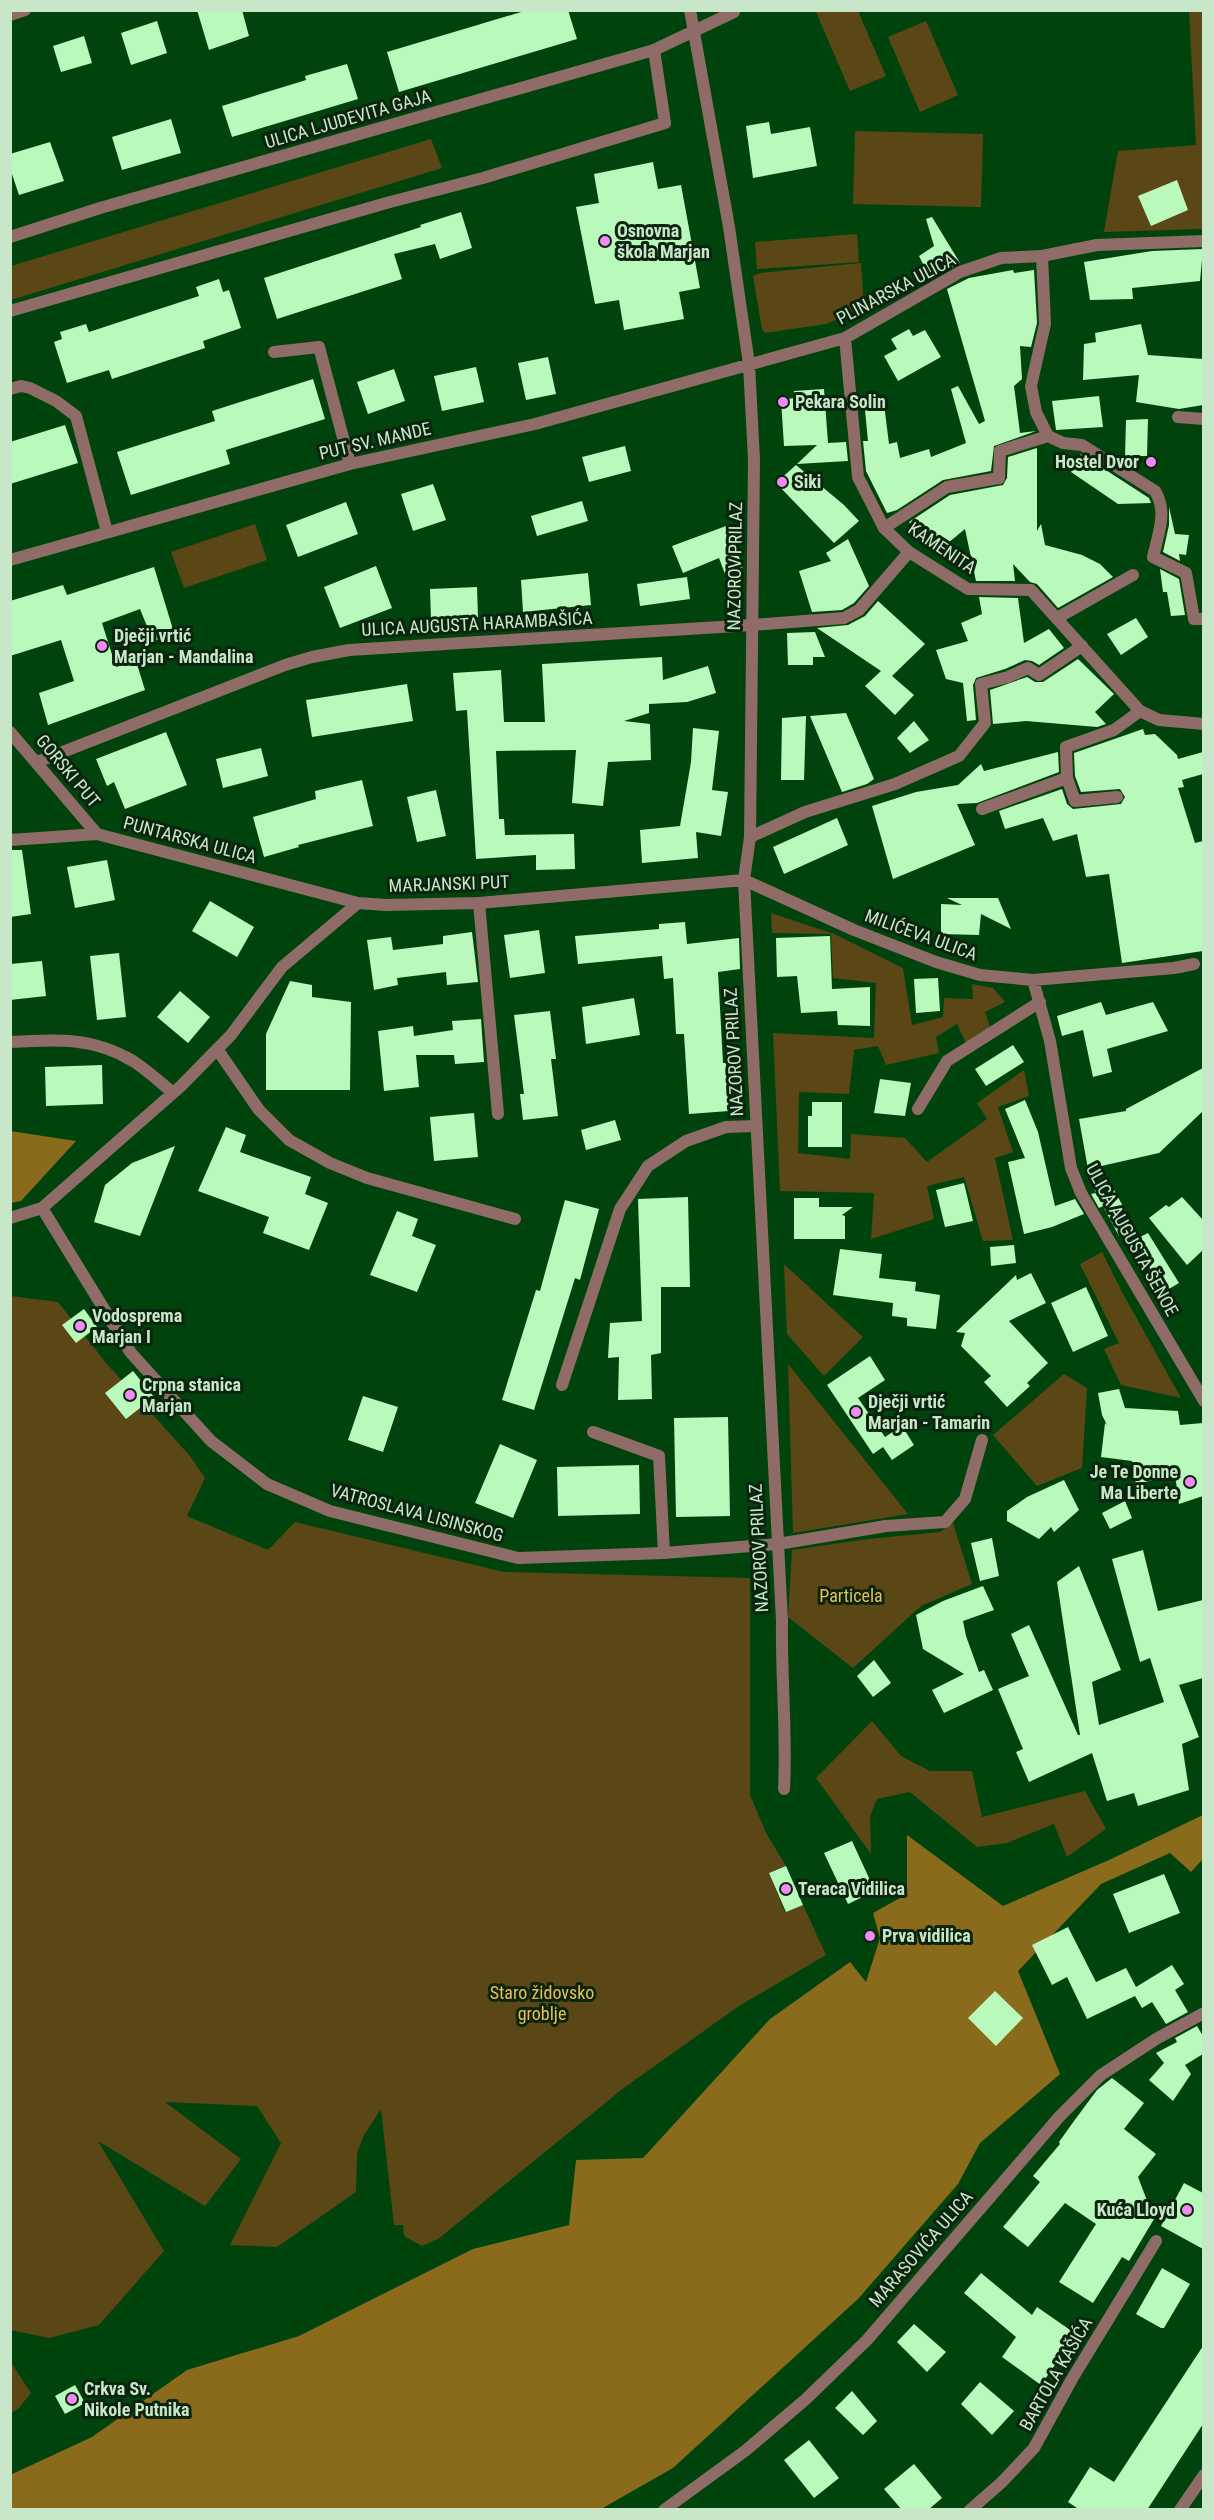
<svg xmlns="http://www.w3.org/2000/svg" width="1214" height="2520" viewBox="0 0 1214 2520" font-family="'Roboto Condensed',sans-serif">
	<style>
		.green { fill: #5b4716 }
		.forest { fill: #8a6a1b }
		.building { fill: #b9f9bb }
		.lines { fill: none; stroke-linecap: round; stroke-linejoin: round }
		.service { stroke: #906c68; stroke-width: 12 }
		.pedestrian { stroke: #906c68; stroke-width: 12 }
		.minor { stroke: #906c68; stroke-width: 12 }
		.tertiary { stroke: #906c68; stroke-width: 12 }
		.poi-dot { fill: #f08bf5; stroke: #0b240d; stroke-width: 2 }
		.labels { text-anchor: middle; stroke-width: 6; stroke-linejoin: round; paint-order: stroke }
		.street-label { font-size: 18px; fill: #c8e6c8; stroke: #0b240d }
		.poi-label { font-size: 18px; font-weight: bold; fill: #c8e6c8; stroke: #0b240d; text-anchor: start }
		.park-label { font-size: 18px; fill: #ebbe58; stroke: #0b240d }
	</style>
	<rect width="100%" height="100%" fill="#00430d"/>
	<!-- green -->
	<path class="green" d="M820,10L858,11L886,76L850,91L816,12Z
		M1189,11H1203V229L1104,232L1118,151L1196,145Z
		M926,21L958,95L920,112L888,37Z
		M855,131L983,134L981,207L853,204Z
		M431,139L442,168L11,300V266Z
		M857,234L859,262L757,269L755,242Z
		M861,263L864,307L826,324L765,333L762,329L753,276L760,273Z
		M255,524L267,560L184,588L171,552Z
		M771,913L834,934L903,968L912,1025L943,1017L944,998L973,999L972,984L993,988L1005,1002L985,1012L990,1027L966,1043L957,1024L936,1037L939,1053L886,1065L878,1046L854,1050L849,1094L799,1092L798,1153L850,1159L851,1134L905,1138L927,1162L987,1119L977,1103L1024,1070L1029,1096L998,1107L1013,1152L995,1158L1013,1240L983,1241L964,1177L927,1186L934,1219L871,1239L874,1193L780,1191L773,1033L874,1038L876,983L833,978L831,934L772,933Z
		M1102,1252L1122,1292L1181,1398L1121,1385L1104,1349L1119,1343L1080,1264Z
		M784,1264L863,1337L824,1376L787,1334Z
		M11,1296L58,1302L106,1363L190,1456L205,1478L187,1516L268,1550L295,1522L504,1572L750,1578V1795L766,1833L786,1866L769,1873L785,1912L803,1905L826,1955L739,2006L625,2087L438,2239L422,2246L404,2236L403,2225H394L381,2109L364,2135L357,2153L356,2192L277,2247L230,2245L281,2143L257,2106L165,2102L241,2159L205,2206L98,2141L164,2251L99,2325L49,2338L11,2330Z
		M788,1364L908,1514L793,1533Z
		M1064,1374L1087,1388L1082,1468L1037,1486L993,1435Z
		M953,1523L972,1584L921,1606L853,1668L788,1617L792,1550L868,1539L940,1532Z
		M872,1721L901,1756L930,1771H972L982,1817L1085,1791L1106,1829L1067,1857L1054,1824L1007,1843L977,1847L910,1792L877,1799L870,1816L871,1854L816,1778Z
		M10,2361L31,2393L18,2409L11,2413Z"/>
	<!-- forest -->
	<path class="forest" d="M10,1131L76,1141L21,1201L11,1203Z
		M1203,1815V1859L1191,1872L1170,1853L1101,1884L1018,1971L1060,2074L980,2143L958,2184L858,2299L673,2468L601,2509H11L10,2475L92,2437L187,2370L299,2336L473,2249L569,2225L576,2160L643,2158L770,2019L850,1962L866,1982L880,1938L873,1913L907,1894V1835L1003,1906L1109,1860Z"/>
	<!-- building -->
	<path class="building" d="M197,10H242L249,36L209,50Z
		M528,10H568L577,39L399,92L387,52Z
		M157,21L167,53L131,65L121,33Z
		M84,36L92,63L61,72L53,46Z
		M347,64L358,99L232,137L222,106L306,80L305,76Z
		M171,119L181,153L122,170L112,137Z
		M769,122L771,134L810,127L817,166L753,178L746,126Z
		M50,142L64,181L19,195L10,168V154Z
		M653,162L658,189L681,185L700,288L679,292L684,319L624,330L619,300L595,304L576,207L599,203L594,174Z
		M1177,180L1188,210L1151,226L1138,196Z
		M461,212L472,248L440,259L435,244L394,254L402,279L277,319L264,278L421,227L420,225Z
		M932,217L960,263L942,273L941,270L929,276L919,256L934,246L926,219Z
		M1203,249L1200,281L1132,288L1133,299L1090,300L1084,262L1152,251Z
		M1013,270L1014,273L1034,270L1037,323L1031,347L1020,346L1022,379L1014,386L1020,433L1036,431L994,446L991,471L943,480L897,510L887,513L866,471L863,441H868L864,400L883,396L889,444L897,442L900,458L929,449L931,457L966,443L951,389L958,386L979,424L985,421L947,289L969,278Z
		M219,279L223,292L229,290L241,328L203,341L205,348L112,379L109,370L67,383L54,342L62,339L60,332L86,324L89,332L199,296L196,287Z
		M1141,324L1148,355L1203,359V405L1179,409L1136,402L1139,375L1083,380L1084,344L1096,342L1095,333Z
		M909,329L913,336L925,330L941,357L898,381L884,356L897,349L891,339Z
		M548,357L556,394L526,400L518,363Z
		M476,367L484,402L442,411L434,376Z
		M394,369L405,401L368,414L357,382Z
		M313,379L325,419L226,450L230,464L131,495L117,452L215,421L212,411Z
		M824,389L828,443L846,442L848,461L797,464L817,445L784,446L781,400L794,398V391Z
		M1099,396L1103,427L1056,430L1052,401Z
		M1148,419L1147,456H1125L1126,420Z
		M65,425L78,463L10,484V442Z
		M625,446L631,471L589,482L582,457Z
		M1037,448V531L1041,524L1045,545L1082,555L1100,564L1113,577L1058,608L1037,584L1030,582L1013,564L1015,581H976L965,529L937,552L909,522L950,495L1003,485L1007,478L1008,457Z
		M1081,454L1149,498L1151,503L1118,504L1071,472Z
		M796,465L844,505L859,521L834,543L776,483Z
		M433,484L446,520L413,531L401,494Z
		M582,501L588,521L537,536L531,516Z
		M346,502L358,534L298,557L286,525Z
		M1169,507L1175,534L1189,535L1186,555L1179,554L1180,561L1163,552L1169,525Z
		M726,526L743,567L725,574L719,558L683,573L672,546Z
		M848,539L869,586L854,603L842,610L812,612L799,571L831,561L826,553Z
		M376,566L392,608L340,628L324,587Z
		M154,567L175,636L153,641L140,609L102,623L116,667L136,661L145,690L48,725L39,693L74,681L61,640L10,656V601L63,585L67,595Z
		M1160,569L1179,579L1185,615L1171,616L1167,592H1163Z
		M588,573L591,605L523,612L521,580Z
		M687,577L690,599L640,606L637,584Z
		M477,587L478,617L431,620L430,589Z
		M979,597L1018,598L1024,643L1049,629L1064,648L1039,665L1032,661L1025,660L1005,669L976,678L973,685L976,720L967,721L963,683L946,679L936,650L968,641L961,623L982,614Z
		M878,601L925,644L892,676L914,695L895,715L865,686L881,671L817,628L848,625L865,616Z
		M1136,618L1148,637L1121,655L1107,634Z
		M815,632L825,657H813V665H788L787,633Z
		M662,657L663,680L708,666L716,693L687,702L649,704V713L624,721L650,724L651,760L608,762L603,806L572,803L576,750L496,751L499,819H504L505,835L574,834L575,869L536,870V855L476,859L467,710L456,711L453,673L501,670L504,722H545L542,664Z
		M1078,659L1114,694L1095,712L1106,724L1097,727L1026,721L993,724L990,690L1027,677L1035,682H1043Z
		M407,684L413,721L312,737L306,700Z
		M846,713L874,779L867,784L842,792L810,716Z
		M806,716L804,780H781L782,718Z
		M914,721L929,740L910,753L897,738Z
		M693,728L719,731L712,790L728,792L721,836L696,832L698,858L642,863L640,830L680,826L691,762Z
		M1143,729L1145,735L1155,734L1177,755L1178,759L1203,752V774L1182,780L1184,787L1178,788L1195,843L1203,841V951L1122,963L1109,874L1086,877L1077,834L1053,841L1043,818L1005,829L999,811L1062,789L1067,804L1073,809L1121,804L1125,797L1120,789L1081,792L1075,776L1074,753Z
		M166,732L187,785L125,809L114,782L107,786L96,759Z
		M261,748L268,776L223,788L216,759Z
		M1058,752L1059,772L977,803L957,804L975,845L893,879L872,806L916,792L958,785L981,764L984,771Z
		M362,780L373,826L298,845L299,847L264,857L253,817L316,799L315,791Z
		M436,790L446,836L417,842L407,797Z
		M837,818L848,845L784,874L773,847Z
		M10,850H22L31,914L10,917Z
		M107,860L115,900L75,908L67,867Z
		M947,898H998L1011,929L981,914L979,935L941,934V904L962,905Z
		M210,901L254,927L237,957L192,931Z
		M685,922L687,944L739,938L740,969L718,972L723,1063H726L729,1111L689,1114L684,1034H676L673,978L664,979L662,956L578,964L575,936L659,929V924Z
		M539,930L545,973L510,978L504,935Z
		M472,932L478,982L447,985L446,972L397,978L398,985L374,990L367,940L391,937L393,950L443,944V936Z
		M830,936L832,989L870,987V1026L838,1025L837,1011L801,1013L797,976L777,977L776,938Z
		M119,953L126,1017L97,1020L90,956Z
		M42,961L46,996L10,1000V964Z
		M938,978L940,1011L916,1013L914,979Z
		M290,981L312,985V997L351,1002L350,1090H266V1034Z
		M180,991L210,1017L188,1043L157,1017Z
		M634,998L640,1035L586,1044L582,1007Z
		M1101,1002L1106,1015L1153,1002L1168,1031L1107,1049L1112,1072L1093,1077L1083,1030L1062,1036L1057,1016Z
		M550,1011L556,1059H551L558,1116L523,1120L520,1094H524L514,1015Z
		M481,1019L484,1062L455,1064L454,1055H416L419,1087L384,1091L378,1031L413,1026L414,1036L453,1030L452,1021Z
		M1013,1045L1024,1062L986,1086L975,1069Z
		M102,1065L103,1104L46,1106L45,1067Z
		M1203,1068V1111L1159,1153L1088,1169L1079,1119L1126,1111V1109Z
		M880,1079L911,1083L905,1116L874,1113Z
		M1025,1100L1038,1132L1055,1206L1075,1199L1084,1214L1052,1227L1024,1234L1008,1162L1025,1158L1005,1109Z
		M812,1102H842V1147H808V1116H812Z
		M474,1113L478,1157L434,1161L430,1117Z
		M615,1120L621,1140L586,1150L581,1130Z
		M226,1127L246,1135L240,1152L311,1177L305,1194L328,1203L309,1250L263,1233L269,1217L198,1191Z
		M175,1146L140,1236L94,1222L105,1185L132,1163Z
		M1108,1179L1135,1228L1119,1236L1103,1206L1099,1208L1091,1194L1096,1193L1093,1187Z
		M964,1183L973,1221L945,1227L936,1190Z
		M688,1197L690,1287H661V1353L651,1355L652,1399L618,1400L619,1357L608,1358L610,1323L642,1321L638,1199Z
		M1182,1197L1203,1220V1250L1187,1265L1149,1218L1166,1205L1169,1207Z
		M794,1198H819V1207H853L842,1215L845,1216V1239H794Z
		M565,1200L599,1209L580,1280L575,1278L534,1410L502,1400L536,1290L540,1291Z
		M397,1211L418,1219L412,1236L436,1245L417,1292L370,1275Z
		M1148,1233L1179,1283L1162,1293L1136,1239Z
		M1014,1245L1016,1263L991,1266L990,1247Z
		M840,1249L882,1254L879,1278L916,1282L915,1291L940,1295L936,1329L907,1326V1318L892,1316L893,1303L833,1295Z
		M1031,1273L1046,1303L1009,1321L1048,1363L1027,1383L1030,1386L1007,1407L984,1382L991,1376L961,1346L965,1333L956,1332L1016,1275L1017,1280Z
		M1086,1287L1108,1336L1073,1352L1051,1303Z
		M84,1309L97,1327L76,1343L62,1325Z
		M870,1356L885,1380L858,1398L885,1437L902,1426L914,1445L892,1460L883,1447L873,1454L827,1385Z
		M133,1371L154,1397L126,1419L105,1393Z
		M1119,1389L1125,1408L1178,1411L1180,1425L1203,1423V1496L1179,1504L1175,1475L1136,1484L1132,1461L1101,1457L1105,1423L1107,1425L1102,1415L1098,1393Z
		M363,1396L398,1407L383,1452L348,1440Z
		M728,1417L730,1516L676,1517L674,1418Z
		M500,1444L537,1460L513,1518L475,1503Z
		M639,1465L640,1514L558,1516L557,1467Z
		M1064,1480L1079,1510L1054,1532L1051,1527L1039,1539L1007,1521V1511L1027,1497Z
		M1125,1501L1132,1518L1110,1529L1102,1513Z
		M992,1538L999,1576L980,1581L971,1543Z
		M1143,1550L1158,1611L1203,1600V1678L1179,1685L1199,1737L1182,1744L1189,1790L1138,1806L1134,1793L1107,1801L1092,1753L1029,1782L1016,1752L1023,1749L998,1689L1029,1676L1011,1634L1029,1625L1078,1735H1080L1057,1582L1079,1566L1121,1670L1092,1682L1099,1725L1164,1702L1150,1658L1140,1662L1112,1559Z
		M983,1586L994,1610L963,1621L966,1636L979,1672L984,1670L993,1690L944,1713L932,1690L964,1674L923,1649L916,1615L943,1601Z
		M874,1660L891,1683L873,1697L857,1676Z
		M852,1841L875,1891L848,1904L824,1853Z
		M786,1866L803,1905L786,1912L769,1873Z
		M1164,1874L1180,1913L1129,1933L1113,1894Z
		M1068,1927L1096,1982L1126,1968L1136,1987L1172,1965L1184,1984L1175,1990L1188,2012L1166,2024L1152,2002L1142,2008L1135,1996L1087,2019L1067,1977L1052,1985L1032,1945Z
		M995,1991L1023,2018L996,2046L968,2018Z
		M1197,2026L1203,2036V2054L1185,2065L1191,2074L1173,2101L1149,2080L1164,2063L1156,2053L1177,2042L1175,2038Z
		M1112,2078L1144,2103L1124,2129L1156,2154L1138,2177L1154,2219L1129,2261L1122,2257L1093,2303L1059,2282L1096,2224L1065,2203L1028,2247L1003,2227L1040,2182L1033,2176L1060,2144L1059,2142L1074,2121L1097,2090Z
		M1184,2183L1203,2193V2249L1161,2226Z
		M1162,2268L1190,2284L1164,2328H1161L1136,2314Z
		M981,2273L1032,2315L1037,2307L1076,2334L1041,2385L1002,2357L1016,2337L964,2293Z
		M914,2324L946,2352L927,2372L897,2342Z
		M1203,2346V2424L1147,2510H1080L1068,2502L1090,2467L1114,2482Z
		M980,2382L1014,2411L992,2435L961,2404Z
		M75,2385L85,2403L65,2414L55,2396Z
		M852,2391L877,2421L863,2435L835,2408Z
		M809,2440L839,2478L814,2498L784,2460Z
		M914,2464L942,2498L928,2510H902L884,2489Z"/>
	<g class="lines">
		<!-- service -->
		<path class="service" d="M10,311L390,202L483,178L665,123L654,50
			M274,352L319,347L350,464
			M10,389L21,386L30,388L56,401L76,416L107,532
			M884,528L947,487L999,478
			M1057,618L1133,575
			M752,625L844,618L859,610L909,552
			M479,903L498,1114
			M593,1432L659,1456L664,1553
			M778,1544L886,1526L945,1522L965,1499L982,1440"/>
		<!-- pedestrian -->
		<path class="pedestrian" d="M694,31L734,12
			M1097,245L1204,241
			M1042,256L1045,324L1031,386L1036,412L1048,436L1063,443L1082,445L1155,491C1168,512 1158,534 1153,557L1186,573L1194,619H1204
			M1178,417L1204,419
			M999,478L1000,451L1048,436
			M1067,778L1075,801L1117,797
			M982,809L1067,778L1066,747L1114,730L1140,711
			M750,837L805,812L895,784L959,756L985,723L981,684L1008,677L1028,668L1039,675L1082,646"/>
		<!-- minor -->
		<path class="minor" d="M690,10L729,227L749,364L754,460L750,837L744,880L782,1621C781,1677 787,1733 784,1789
			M10,237L100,208L654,50L694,31
			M845,338L858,477L884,528L909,552L968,589L1031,590L1140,711L1159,720L1204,724
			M10,560L350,464L535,424L845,338L960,272L1001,258L1042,256L1097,245
			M10,732L97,834
			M37,762L285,665L312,657L349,650L752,625
			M10,840L97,834L358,903L386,905L479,903L744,880L854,930L936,962L980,975L1033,980L1174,968L1194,964
			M1033,980L1050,1041L1071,1168L1081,1193L1204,1401
			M10,1042C55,1039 93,1037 133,1061C147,1070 160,1082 173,1093
			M217,1049L259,1110L289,1140L330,1163L367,1178L515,1219
			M918,1109L947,1061L1040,1002
			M42,1208L131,1353L211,1441L267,1484L330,1511L518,1558L664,1553L778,1544
			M10,1218L42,1208L181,1086L231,1035L282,967L358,903
			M562,1385L620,1209L648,1166L686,1141L726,1127L756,1126
			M664,2510L745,2451L806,2399L867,2340L1060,2116L1101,2075L1156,2039L1204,2013
			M970,2510L1002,2482L1034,2448L1072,2379L1156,2241
			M1180,2510L1204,2475"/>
		<!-- tertiary -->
		<path class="tertiary" d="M10,15L25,10"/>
	</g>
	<!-- markers -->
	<g class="poi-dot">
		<circle cx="605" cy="241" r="6"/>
		<circle cx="783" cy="402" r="6"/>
		<circle cx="1151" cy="462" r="6"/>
		<circle cx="782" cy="482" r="6"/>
		<circle cx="102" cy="646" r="6"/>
		<circle cx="80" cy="1326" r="6"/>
		<circle cx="130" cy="1395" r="6"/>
		<circle cx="856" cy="1412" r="6"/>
		<circle cx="1190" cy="1482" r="6"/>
		<circle cx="786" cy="1889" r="6"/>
		<circle cx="870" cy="1936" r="6"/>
		<circle cx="1187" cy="2210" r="6"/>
		<circle cx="72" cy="2399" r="6"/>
	</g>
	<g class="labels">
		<!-- street labels -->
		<g class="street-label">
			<text transform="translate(348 119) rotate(-16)" y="6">ULICA LJUDEVITA GAJA</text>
			<text transform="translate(896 289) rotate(-28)" y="6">PLINARSKA ULICA</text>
			<text transform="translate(375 441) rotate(-13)" y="6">PUT SV. MANDE</text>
			<text transform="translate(942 548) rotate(34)" y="6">KAMENITA</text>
			<text transform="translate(735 566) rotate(-89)" y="6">NAZOROV PRILAZ</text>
			<text transform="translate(477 624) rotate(-3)" y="6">ULICA AUGUSTA HARAMBAŠIĆA</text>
			<text transform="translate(68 771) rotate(50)" y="6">GORSKI PUT</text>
			<text transform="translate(190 840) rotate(15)" y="6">PUNTARSKA ULICA</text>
			<text transform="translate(449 884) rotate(-2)" y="6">MARJANSKI PUT</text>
			<text transform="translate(921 935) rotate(20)" y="6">MILIĆEVA ULICA</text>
			<text transform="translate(734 1052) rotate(-93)" y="6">NAZOROV PRILAZ</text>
			<text transform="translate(1132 1240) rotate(61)" y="6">ULICA AUGUSTA ŠENOE</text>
			<text transform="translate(417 1513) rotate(15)" y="6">VATROSLAVA LISINSKOG</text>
			<text transform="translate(759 1548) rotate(-93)" y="6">NAZOROV PRILAZ</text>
			<text transform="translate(921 2249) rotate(-49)" y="6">MARASOVIĆA ULICA</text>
			<text transform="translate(1056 2374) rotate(-60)" y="6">BARTOLA KAŠIĆA</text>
		</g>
		<!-- poi labels -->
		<g class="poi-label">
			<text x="617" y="237">Osnovna<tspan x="617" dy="21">škola Marjan</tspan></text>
			<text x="795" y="408">Pekara Solin</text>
			<text x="1139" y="468" text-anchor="end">Hostel Dvor</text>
			<text x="794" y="488">Siki</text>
			<text x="114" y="642">Dječji vrtić<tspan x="114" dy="21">Marjan - Mandalina</tspan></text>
			<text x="92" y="1322">Vodosprema<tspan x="92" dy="21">Marjan I</tspan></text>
			<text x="142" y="1391">Crpna stanica<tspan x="142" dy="21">Marjan</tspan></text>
			<text x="868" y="1408">Dječji vrtić<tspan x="868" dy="21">Marjan - Tamarin</tspan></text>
			<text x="1178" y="1478" text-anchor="end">Je Te Donne<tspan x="1178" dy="21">Ma Liberte</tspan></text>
			<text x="798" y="1895">Teraca Vidilica</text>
			<text x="882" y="1942">Prva vidilica</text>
			<text x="1175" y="2216" text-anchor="end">Kuća Lloyd</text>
			<text x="84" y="2395">Crkva Sv.<tspan x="84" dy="21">Nikole Putnika</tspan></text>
		</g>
		<!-- park labels -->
		<g class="park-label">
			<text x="851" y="1602">Particela</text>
			<text x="542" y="1999">Staro židovsko<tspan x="542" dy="21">groblje</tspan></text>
		</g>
	</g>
	<!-- border -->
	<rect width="1214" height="2520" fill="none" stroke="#c8e6c8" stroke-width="24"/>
</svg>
